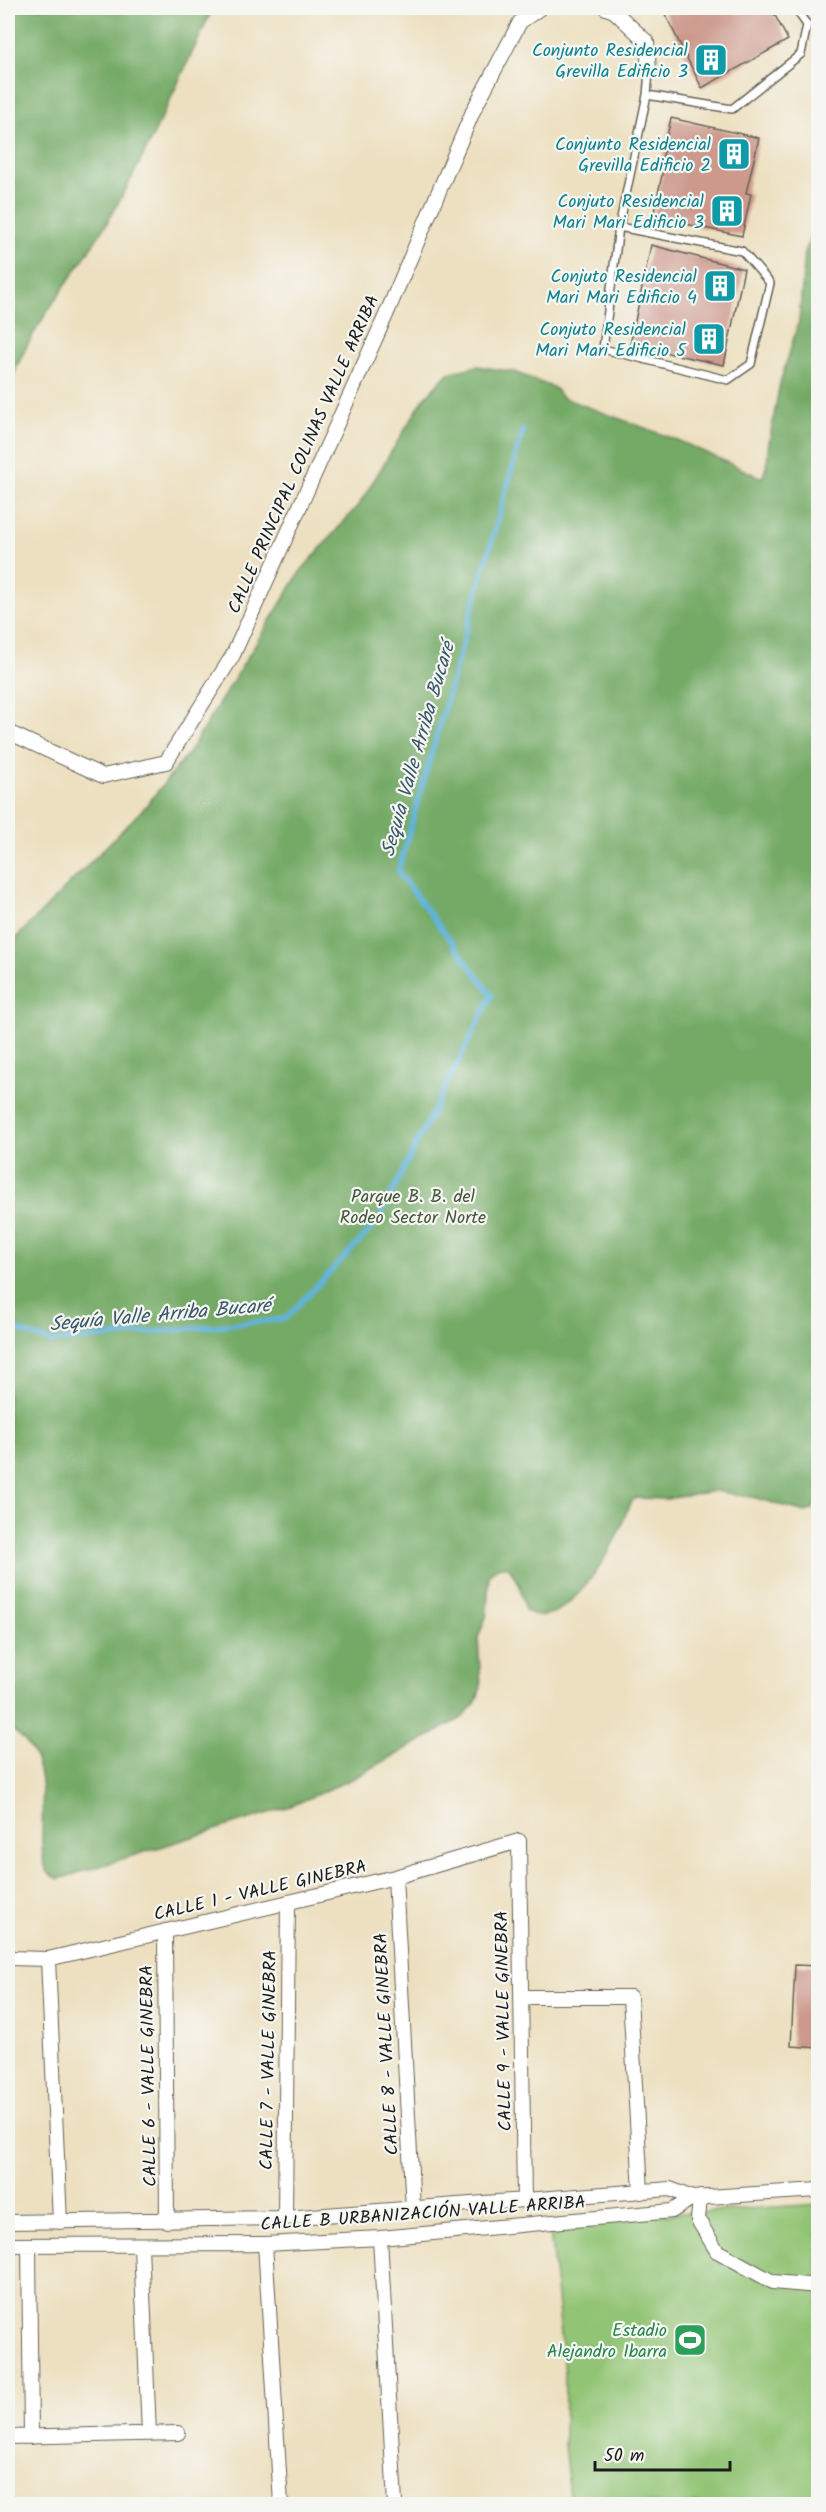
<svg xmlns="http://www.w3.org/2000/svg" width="826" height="2512" viewBox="0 0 826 2512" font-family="Kalam,sans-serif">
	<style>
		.green { fill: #92c474; stroke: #577048; stroke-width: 1.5 }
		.forest { fill: #75aa66; stroke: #486341; stroke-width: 1.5 }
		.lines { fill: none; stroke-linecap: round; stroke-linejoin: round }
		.stream { stroke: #61b3dc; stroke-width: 5 }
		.building { fill: #cc998c }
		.service-casing { stroke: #656155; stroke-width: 10 }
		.minor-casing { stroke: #656155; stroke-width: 16 }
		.service { stroke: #fff; stroke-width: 7 }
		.minor { stroke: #fff; stroke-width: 14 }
		.labels { text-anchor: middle; stroke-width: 4.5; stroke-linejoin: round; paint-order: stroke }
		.culture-label { font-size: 18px; fill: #0d838f; stroke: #f6f6f2; text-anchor: end }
		.street-label { font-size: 18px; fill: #1c1c1c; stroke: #f6f6f2 }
		.park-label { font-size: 18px; fill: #45573b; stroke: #f6f6f2 }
		.leisure-label { font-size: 18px; fill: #27864d; stroke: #f6f6f2; text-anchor: end }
		.water-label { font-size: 20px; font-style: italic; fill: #385869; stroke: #f6f6f2 }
	</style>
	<rect width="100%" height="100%" fill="#f6f6f2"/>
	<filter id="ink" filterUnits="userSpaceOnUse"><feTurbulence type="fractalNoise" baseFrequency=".0167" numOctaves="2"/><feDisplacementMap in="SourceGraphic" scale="12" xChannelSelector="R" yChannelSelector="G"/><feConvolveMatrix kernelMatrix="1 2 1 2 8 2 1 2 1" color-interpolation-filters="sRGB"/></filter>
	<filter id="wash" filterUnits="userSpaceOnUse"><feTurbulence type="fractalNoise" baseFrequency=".008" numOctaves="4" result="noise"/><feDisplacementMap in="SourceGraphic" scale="24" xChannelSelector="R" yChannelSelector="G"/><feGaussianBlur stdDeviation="1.35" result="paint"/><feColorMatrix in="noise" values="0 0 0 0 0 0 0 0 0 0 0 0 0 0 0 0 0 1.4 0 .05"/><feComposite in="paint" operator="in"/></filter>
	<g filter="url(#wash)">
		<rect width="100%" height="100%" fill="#ede0c0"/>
		<!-- green -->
		<path class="green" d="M818,2204V2504H571L564,2445L565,2373L549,2222Z"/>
		<!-- forest -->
		<path class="forest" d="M8,8H213C180,78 149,149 111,216C82,268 17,340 8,397Z
			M818,209V1500L812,1510L805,1512L756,1498L715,1491L666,1499L635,1498C627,1506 625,1517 621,1527C608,1555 563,1637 525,1610L520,1586L509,1567L500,1566L489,1574L487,1614L478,1638L481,1687L476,1702L462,1718L354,1778L291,1806L59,1879C55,1877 50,1875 48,1872C42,1864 42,1849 42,1840C42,1802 49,1749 8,1728V946L146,806L189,752L300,572L360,503L423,400L448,373L477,366L514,372L555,388L561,397L677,440L762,478L767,465L768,448L780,383L799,321L805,253Z"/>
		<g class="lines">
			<!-- stream -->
			<path class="stream" d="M8,1327L51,1342L285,1319L376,1224L492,995L398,872L523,430"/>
		</g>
		<g id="blocks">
			<!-- building -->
			<path class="building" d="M662,8H771L788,40L702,88Z
				M671,118L759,138L746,193L751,194L742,236L653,217L665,161L662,160Z
				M651,245L744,269L724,365L630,345Z
				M795,1965L819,1966V2048L791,2046Z"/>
		</g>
	</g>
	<g filter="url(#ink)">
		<use href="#blocks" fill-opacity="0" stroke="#656155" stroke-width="1.5"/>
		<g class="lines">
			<!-- service casing -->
			<g class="service-casing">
				<path id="service" d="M647,95L732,109L801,54L807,25L795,8
					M619,227L742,251L770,283L751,364L728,380L603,349L619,227L647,95L649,72"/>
			</g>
			<!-- minor casing -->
			<g class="minor-casing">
				<path id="minor" d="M606,8L614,11L647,42L649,72
					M8,732L103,776L166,762L233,655L386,315L474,109L520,22L540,8
					M395,1877L413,2209
					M165,1931L167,2221
					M8,1958L48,1959L395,1877L519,1841L524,2201
					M48,1959L60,2222
					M521,1997H630L641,2192
					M700,2197L698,2220L717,2251L773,2282L818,2286
					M285,2218L288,1902
					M8,2222L285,2218L670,2189L692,2198L818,2190
					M380,2238L395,2504
					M265,2244L281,2504
					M8,2245L265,2244L380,2238L672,2211L692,2198
					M29,2245L31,2437
					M141,2246L149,2434
					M8,2437L178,2433"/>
			</g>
			<!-- service -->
			<use href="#service" class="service"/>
			<!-- minor -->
			<use href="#minor" class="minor"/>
		</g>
	</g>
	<!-- icons -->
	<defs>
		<g id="building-square" transform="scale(1.725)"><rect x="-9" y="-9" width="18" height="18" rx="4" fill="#0f9aa8" stroke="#f6f6f2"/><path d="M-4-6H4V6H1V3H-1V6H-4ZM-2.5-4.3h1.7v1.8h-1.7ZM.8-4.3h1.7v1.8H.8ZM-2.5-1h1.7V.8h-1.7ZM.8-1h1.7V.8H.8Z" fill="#fff"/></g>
		<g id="stadium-square" transform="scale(1.725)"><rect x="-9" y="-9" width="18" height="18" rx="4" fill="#2e9e5b" stroke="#f6f6f2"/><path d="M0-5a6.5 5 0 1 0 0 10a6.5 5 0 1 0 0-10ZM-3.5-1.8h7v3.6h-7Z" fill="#fff"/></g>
	</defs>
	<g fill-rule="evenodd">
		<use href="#building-square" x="711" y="60"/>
		<use href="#building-square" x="734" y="154"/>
		<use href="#building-square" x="727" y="211"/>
		<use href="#building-square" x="720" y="286"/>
		<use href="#building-square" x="709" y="339"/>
		<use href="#stadium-square" x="690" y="2340"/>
	</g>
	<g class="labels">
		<!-- culture labels -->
		<g class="culture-label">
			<text x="688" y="56">Conjunto Residencial<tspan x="688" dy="21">Grevilla Edificio 3</tspan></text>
			<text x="711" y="150">Conjunto Residencial<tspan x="711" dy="21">Grevilla Edificio 2</tspan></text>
			<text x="704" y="207">Conjuto Residencial<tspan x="704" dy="21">Mari Mari Edificio 3</tspan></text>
			<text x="697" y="282">Conjuto Residencial<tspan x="697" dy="21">Mari Mari Edificio 4</tspan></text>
			<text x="686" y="335">Conjuto Residencial<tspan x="686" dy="21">Mari Mari Edificio 5</tspan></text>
		</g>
		<!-- street labels -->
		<g class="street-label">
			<text transform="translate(303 454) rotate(-66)" y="6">CALLE PRINCIPAL COLINAS VALLE ARRIBA</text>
			<text transform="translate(260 1890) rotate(-13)" y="6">CALLE 1 - VALLE GINEBRA</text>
			<text transform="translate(503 2021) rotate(-91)" y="6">CALLE 9 - VALLE GINEBRA</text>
			<text transform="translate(386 2044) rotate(-93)" y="6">CALLE 8 - VALLE GINEBRA</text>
			<text transform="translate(268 2060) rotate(-89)" y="6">CALLE 7 - VALLE GINEBRA</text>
			<text transform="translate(148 2076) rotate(-91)" y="6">CALLE 6 - VALLE GINEBRA</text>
			<text transform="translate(423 2213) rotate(-4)" y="6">CALLE B URBANIZACIÓN VALLE ARRIBA</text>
		</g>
		<!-- park labels -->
		<g class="park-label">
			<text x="413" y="1202">Parque B. B. del<tspan x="413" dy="21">Rodeo Sector Norte</tspan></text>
		</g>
		<!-- leisure labels -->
		<g class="leisure-label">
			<text x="667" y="2336">Estadio<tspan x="667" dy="21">Alejandro Ibarra</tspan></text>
		</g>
		<!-- water labels -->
		<g class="water-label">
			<text transform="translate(417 749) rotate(-74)" y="7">Sequía Valle Arriba Bucaré</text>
			<text transform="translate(160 1314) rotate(-5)" y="7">Sequía Valle Arriba Bucaré</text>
		</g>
	</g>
	<!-- margin -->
	<rect width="826" height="2512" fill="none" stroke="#f6f6f2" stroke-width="30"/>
	<!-- scale -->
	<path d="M595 2461v9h135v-9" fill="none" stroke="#1c1c1c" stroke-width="3"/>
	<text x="604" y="2461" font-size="18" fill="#1c1c1c" stroke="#f6f6f2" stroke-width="4.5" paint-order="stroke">50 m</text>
</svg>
